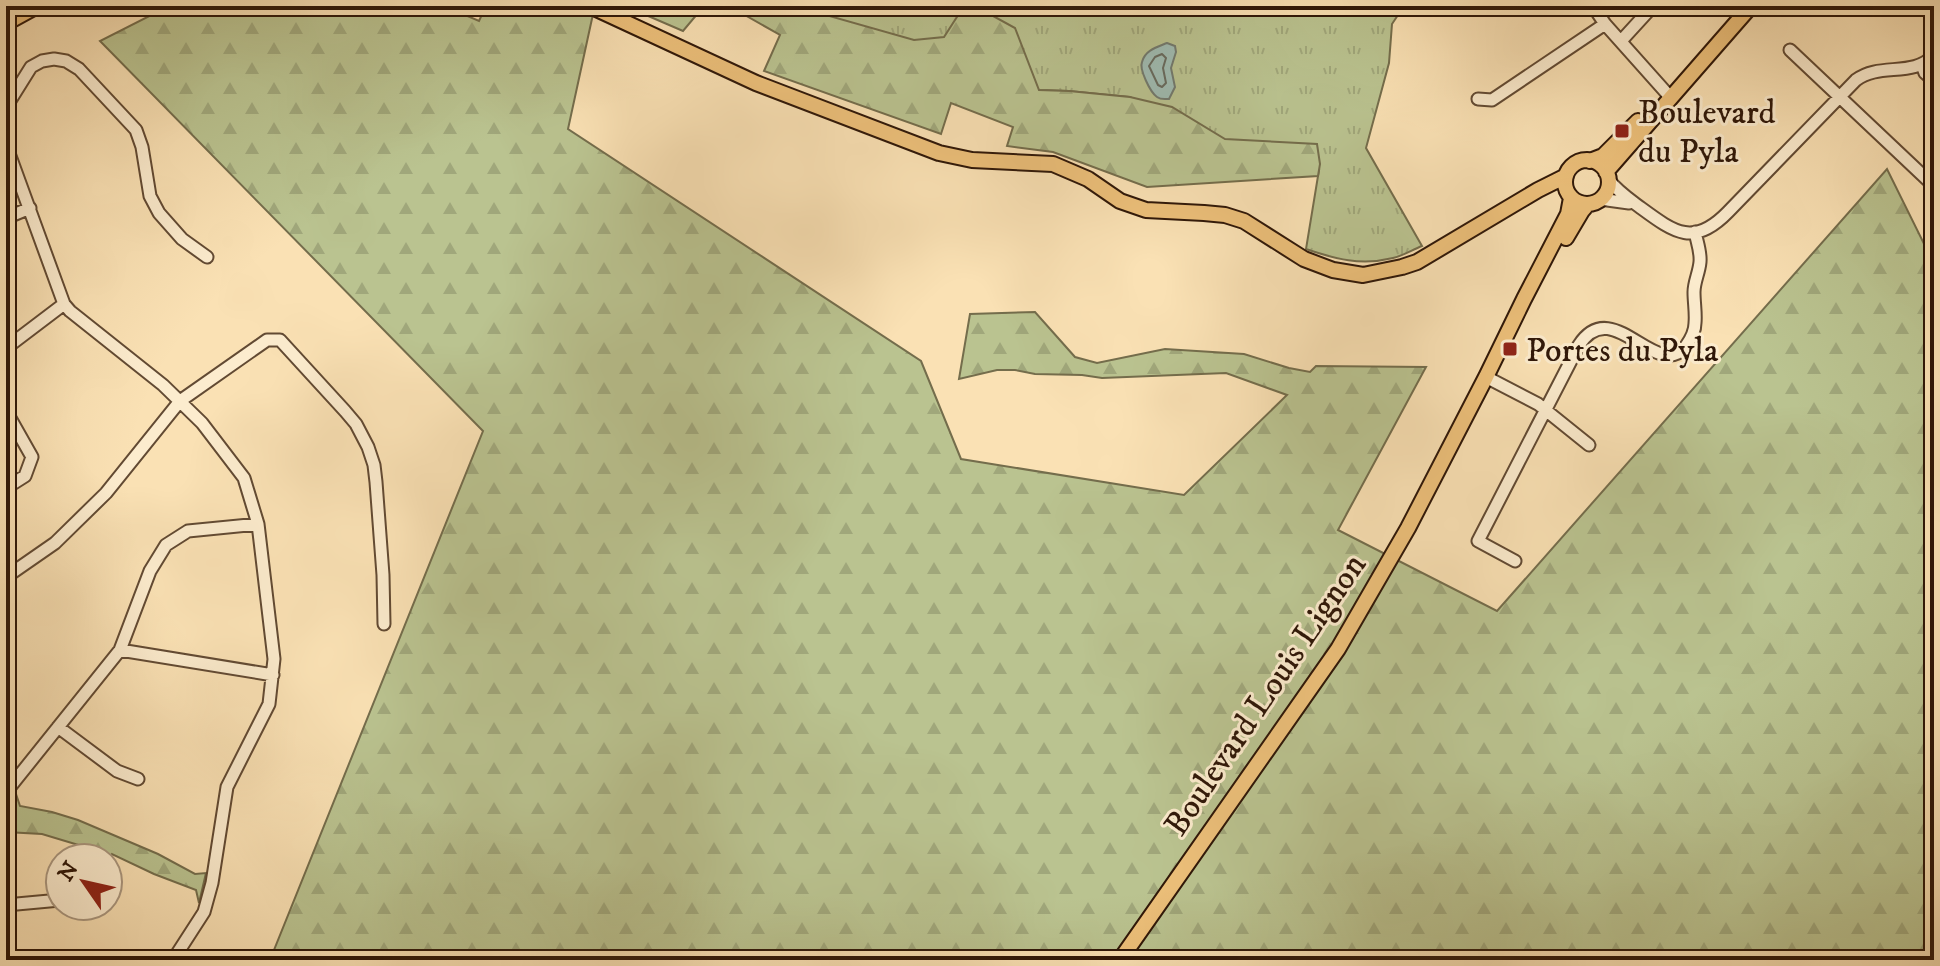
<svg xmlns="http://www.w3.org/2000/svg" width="1940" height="966" viewBox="0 0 1940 966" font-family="'IM FELL DW Pica',serif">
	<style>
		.grass { fill: url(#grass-tufts); stroke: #746d4c; stroke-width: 2 }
		.forest { fill: url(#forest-firs); stroke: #746d4c; stroke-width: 2 }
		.water { fill: #9fbcb3; stroke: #727a6f; stroke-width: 2 }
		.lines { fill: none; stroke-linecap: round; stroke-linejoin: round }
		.shore { stroke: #676a5e; stroke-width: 2 }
		.minor-casing { stroke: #624a33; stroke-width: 15 }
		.major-casing { stroke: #2f1708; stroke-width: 18 }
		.minor { stroke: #fcecce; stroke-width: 11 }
		.major { stroke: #edc07a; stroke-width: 14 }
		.poi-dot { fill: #8f2418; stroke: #fcecce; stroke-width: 3 }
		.labels { text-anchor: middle; stroke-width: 6; stroke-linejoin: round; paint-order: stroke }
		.poi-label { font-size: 34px; fill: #2f1708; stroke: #fcecce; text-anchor: start }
		.street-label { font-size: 34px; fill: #2f1708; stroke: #fcecce }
	</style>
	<defs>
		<pattern id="grass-tufts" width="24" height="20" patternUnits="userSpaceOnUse" patternTransform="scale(2)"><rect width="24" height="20" fill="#bac390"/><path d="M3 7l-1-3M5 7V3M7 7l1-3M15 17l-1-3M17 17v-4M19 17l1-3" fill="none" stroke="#a0a77b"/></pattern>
		<pattern id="forest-firs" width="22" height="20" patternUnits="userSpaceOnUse" patternTransform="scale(2)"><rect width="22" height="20" fill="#bac390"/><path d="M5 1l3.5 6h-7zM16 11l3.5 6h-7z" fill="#a0a77b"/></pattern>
	</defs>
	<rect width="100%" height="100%" fill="#fae1b4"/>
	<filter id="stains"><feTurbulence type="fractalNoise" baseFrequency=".0025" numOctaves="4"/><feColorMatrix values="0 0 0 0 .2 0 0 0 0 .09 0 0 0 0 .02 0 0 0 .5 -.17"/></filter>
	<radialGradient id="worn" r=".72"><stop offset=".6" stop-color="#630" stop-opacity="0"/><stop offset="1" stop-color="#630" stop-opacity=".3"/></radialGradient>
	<!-- grass -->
	<path class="grass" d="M786,6H1404L1392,24L1389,63L1366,148L1422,246C1412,250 1402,256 1393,258C1361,266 1335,259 1306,249L1319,170L1277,169L1130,97L1069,91L1039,90Z"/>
	<!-- forest -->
	<path class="forest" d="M169,6H444L479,21L486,6H573L593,14L568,129L921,361L961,459L1184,495L1287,395L1226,373L1102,378L1082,375L1035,374L1015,370H997L959,379L970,314L1035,312L1075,357L1097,363L1165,349L1244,354L1289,368L1310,372L1316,366L1426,367L1338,530L1497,611L1887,169L1934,264V960H270L483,431L100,41Z
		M625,6H704L683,31Z
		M729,6H800L801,8L914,40L944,37L964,6H975L1015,28L1039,90L1069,91L1130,97L1172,107L1225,139L1317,144L1320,164L1318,176L1147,187L1053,152L1007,146L1013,127L951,103L941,134L764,71L780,35Z
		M16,794L20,806L52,812L78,820L158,854L195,874L206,873L199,903L196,890L154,874L112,854L108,864V858H104L105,853L42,834L6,832V804Z"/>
	<!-- water -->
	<path class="water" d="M1167,43L1175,46L1176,52L1171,68L1175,87L1169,99C1164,99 1161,100 1157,97C1150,92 1139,69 1142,62C1145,50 1157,47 1167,43Z"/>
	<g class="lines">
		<!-- shore -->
		<path class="shore" d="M1162,54L1166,58L1163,68L1166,83L1162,87L1158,85L1149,66L1155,57Z"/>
		<!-- minor casing -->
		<g class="minor-casing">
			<path id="minor" d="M1593,6L1605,24L1671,98
				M1621,41L1653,6
				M1790,50L1934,186
				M1922,65L1925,73L1934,81
				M1478,99L1492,100L1605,24
				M6,107L31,67L42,61L54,59L66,61L79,69L136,130L142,147L150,196L159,213L182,239L207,257
				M6,145L64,304L70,311L163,385L202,423L244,478L258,524L274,659L269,704L227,787L212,883L204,912L173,960
				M1608,179C1617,191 1629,199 1641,208C1675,233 1694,247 1728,212L1856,80C1880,62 1913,78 1934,55
				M1600,199L1629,203
				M6,218L30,208
				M6,348L64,304
				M1486,377L1538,404L1589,445
				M6,411L32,457L25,476L6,488
				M1515,561L1478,541L1579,345C1613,293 1656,383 1686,346C1691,339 1695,332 1695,323C1696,313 1694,303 1694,292C1694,282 1699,273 1700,262C1701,252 1697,242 1695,232
				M6,577L55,543L106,493L180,401L267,340H280L345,411L356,424L368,447L374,465L376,482L383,575L384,624
				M120,650L273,675
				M58,727L117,771L138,779
				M6,792L120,650L150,571L166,545L188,531L258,524
				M6,905L60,900
				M78,906L88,911"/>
		</g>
		<!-- major casing -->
		<g class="major-casing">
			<path id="major" d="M590,6L756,83L939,153L972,160L1053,164L1088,179L1120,201L1146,210L1204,213L1225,215L1244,221L1304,259L1333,270L1363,275L1402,267L1417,262L1538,190L1566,176
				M6,23L37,6
				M1565 182a22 22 0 1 1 44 0a22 22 0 1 1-44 0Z
				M1590,161L1603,156L1638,121
				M1606,172L1751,6
				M1566,238L1582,211L1588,204
				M1120,960L1338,649L1408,528L1486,377L1524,299L1568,214L1571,198"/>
		</g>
		<!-- minor -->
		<use href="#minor" class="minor"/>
		<!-- major -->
		<use href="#major" class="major"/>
	</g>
	<!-- markers -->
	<g class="poi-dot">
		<rect x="1614" y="123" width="16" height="16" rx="4"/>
		<rect x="1502" y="341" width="16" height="16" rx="4"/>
	</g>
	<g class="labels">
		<!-- poi labels -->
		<g class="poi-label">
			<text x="1638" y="123">Boulevard<tspan x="1638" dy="39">du Pyla</tspan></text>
			<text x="1526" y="361">Portes du Pyla</text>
		</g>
		<!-- street labels -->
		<g class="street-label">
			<text transform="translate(1264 694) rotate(-56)" y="12">Boulevard Louis Lignon</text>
		</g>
	</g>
	<!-- margin -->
	<rect width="1940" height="966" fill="none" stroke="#fae1b4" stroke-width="32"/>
	<rect x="8" y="8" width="1924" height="950" fill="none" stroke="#2f1708" stroke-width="4"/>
	<rect x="16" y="16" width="1908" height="934" fill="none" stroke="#2f1708" stroke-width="2"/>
	<!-- north arrow -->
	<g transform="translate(84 882) rotate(304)"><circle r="38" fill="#fcecce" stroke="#aa977f" stroke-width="2"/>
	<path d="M0-6L14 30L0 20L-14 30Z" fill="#8f2418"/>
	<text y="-12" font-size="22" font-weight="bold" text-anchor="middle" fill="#2f1708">N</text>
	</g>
	<rect width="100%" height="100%" filter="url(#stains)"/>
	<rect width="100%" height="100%" fill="url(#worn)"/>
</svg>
